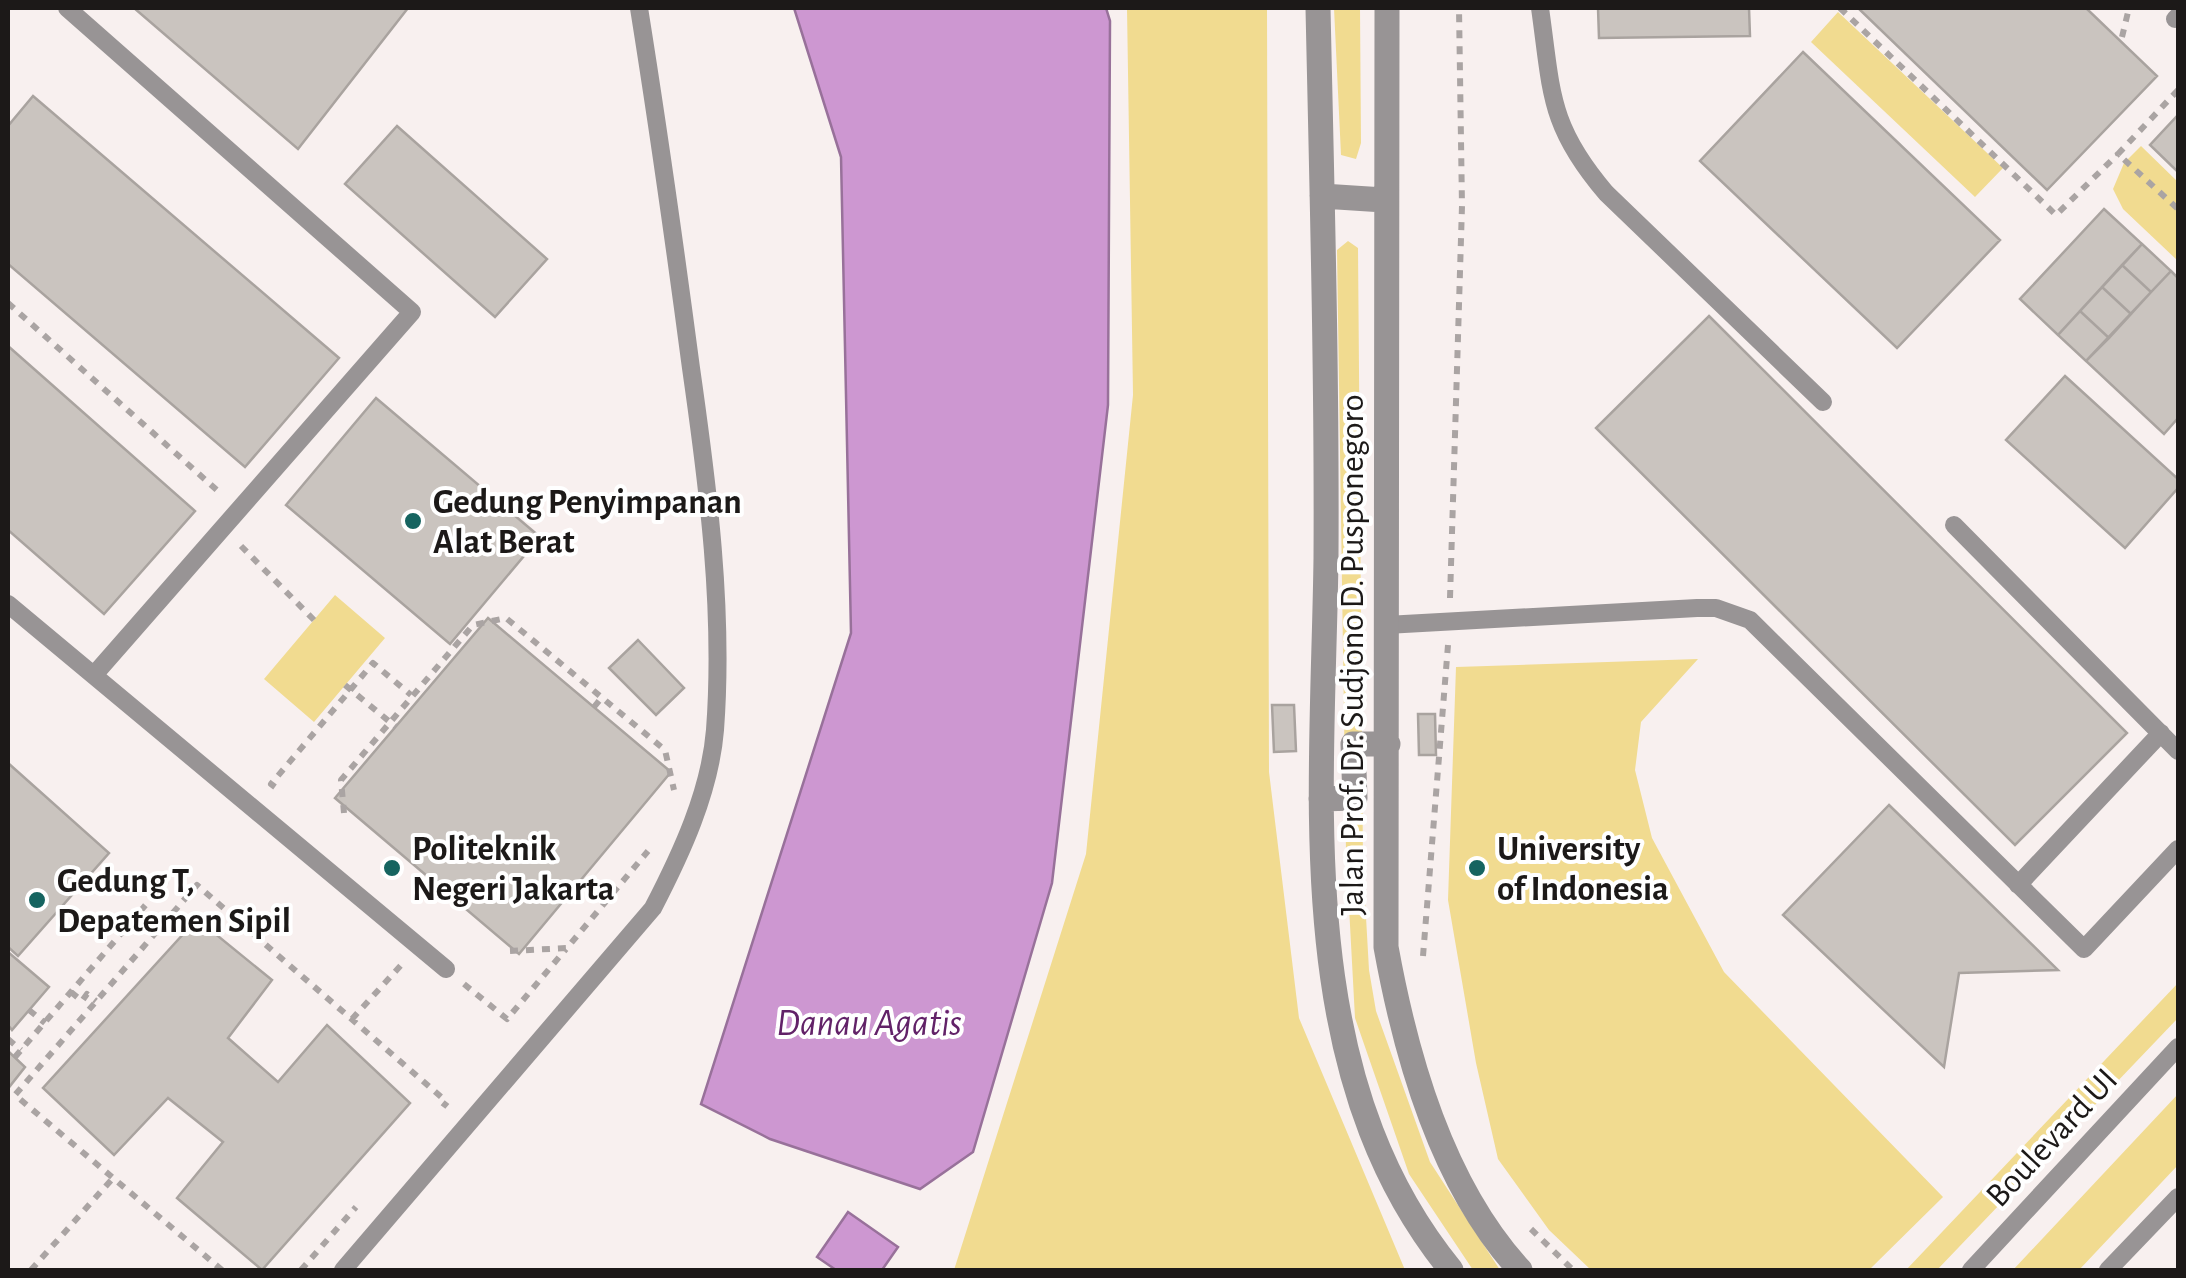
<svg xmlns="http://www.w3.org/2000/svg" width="2186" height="1278" viewBox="0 0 2186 1278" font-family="'Alegreya Sans',sans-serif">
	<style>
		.green { fill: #f1db90 }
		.water { fill: #cd97d1; stroke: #98719a; stroke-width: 2.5 }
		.building { fill: #cac4bf; stroke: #a9a39f; stroke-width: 2.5 }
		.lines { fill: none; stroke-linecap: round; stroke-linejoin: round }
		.path { stroke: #aaa4a3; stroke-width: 6; stroke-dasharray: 8 8; stroke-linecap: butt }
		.lane { stroke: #989495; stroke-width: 18 }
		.street { stroke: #989495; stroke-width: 25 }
		.poi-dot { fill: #166460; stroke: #fff; stroke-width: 4 }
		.labels { text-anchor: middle; stroke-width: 8; stroke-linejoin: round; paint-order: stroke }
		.poi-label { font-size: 35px; font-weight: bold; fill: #1c1918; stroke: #fff; text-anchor: start }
		.street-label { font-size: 35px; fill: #1c1918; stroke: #fff }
		.water-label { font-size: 38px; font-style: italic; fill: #622268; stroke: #fff }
	</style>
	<rect width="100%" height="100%" fill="#f8f0ef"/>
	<!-- green -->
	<path class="green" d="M1127,8H1267L1269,772L1299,1018L1405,1270H954L1086,854L1133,395Z
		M1334,8H1360L1361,143L1356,159L1341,155Z
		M1838,12L2003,168L1975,197L1811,42Z
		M2141,146L2178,182V261L2123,209L2113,189L2124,163Z
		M1348,241L1358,248L1363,864L1369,970L1376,1011L1430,1162L1500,1270H1473L1409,1174L1355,1018L1346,851L1337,250Z
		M335,595L385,638L314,722L264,679Z
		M1698,659L1641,722L1635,770L1652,838L1724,972L1943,1197L1869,1270H1591L1549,1230L1498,1159L1476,1063L1448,900L1456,667Z
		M2178,983V1018L1937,1270H1906Z
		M2178,1094V1165L2079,1270H2013Z"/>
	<!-- water -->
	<path class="water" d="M794,8H1106L1110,21L1108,405L1052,883L973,1152L920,1189L770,1139L701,1104L851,633L841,157Z
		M848,1212L898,1247L882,1270H836L817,1257Z"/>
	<!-- building -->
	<path class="building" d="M134,8H408L298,149Z
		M1598,8H1749L1750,36L1599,38Z
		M1858,8H2086L2157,76L2047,190Z
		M1803,52L2000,240L1897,348L1700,161Z
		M33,96L339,358L245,467L8,264V126Z
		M2178,115V172L2150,145Z
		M397,126L547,259L495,317L345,184Z
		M2104,209L2142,244L2058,335L2020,299Z
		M2142,244L2171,271L2151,292L2122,265Z
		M2122,265L2151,292L2131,314L2102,287Z
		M2171,271L2178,278V418L2164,434L2086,361Z
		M2102,287L2131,314L2109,338L2080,311Z
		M2080,311L2109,338L2086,361L2058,335Z
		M1709,316L2127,733L2015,845L1596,428Z
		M8,346L195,511L104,614L8,530Z
		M2065,376L2178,479V488L2125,548L2006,440Z
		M376,398L540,537L450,644L286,505Z
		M488,618L671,772L519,954L335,798Z
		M638,640L684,688L656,715L609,668Z
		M1272,705H1294L1296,751L1274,752Z
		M1418,714H1435L1436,755H1419Z
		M8,763L109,853L18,956L8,947Z
		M1889,805L2058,970L1959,973L1944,1067L1783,915Z
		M197,919L272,980L228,1038L278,1082L327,1025L410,1103L262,1270L177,1198L223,1142L168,1098L114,1155L43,1088Z
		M8,952L49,987L12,1030L8,1025Z
		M8,1051L25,1067L10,1086L8,1084Z"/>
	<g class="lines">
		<!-- path -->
		<path class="path" d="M1840,8L2056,215L2118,154
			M2122,37L2129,8
			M2178,90L2118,154L2178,209
			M8,303L219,492
			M241,546L314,620
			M1450,598L1462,206L1459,8
			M345,685L396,727
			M594,707L602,697
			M275,787L271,784L373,663L411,695
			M344,813L341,780L473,625L506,618L665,750L674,790
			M424,893L437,879
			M510,951L567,948L648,851
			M1423,956L1448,645
			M464,984L507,1019L566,949
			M71,992L82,1001L87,994L96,1001
			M29,1010L45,1023
			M352,1019L403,963
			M8,1039L21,1050
			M15,1057L174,872
			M1531,1229L1573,1270
			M31,1270L113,1178
			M222,1270L15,1095L197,885L447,1102L443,1107
			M301,1270L356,1207"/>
		<!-- lane -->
		<path class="lane" d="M67,8L412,312L94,675
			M1540,8C1552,92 1548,125 1606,193L1823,402
			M2175,19L2178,16
			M1954,525L2178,751
			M8,604L446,969
			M1386,625L1697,608H1716L1750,620L2084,949L2178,849
			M2018,885L2161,733
			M343,1270L653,908C681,854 710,792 715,730C724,610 708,487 691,368C675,247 658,127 639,8
			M1971,1270L2178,1047
			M2108,1270L2178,1197"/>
		<!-- street -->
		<path class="street" d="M1318,8C1322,191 1327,375 1326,558C1323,795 1290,1073 1451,1270
			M1387,8L1386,947C1406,1057 1442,1185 1520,1270
			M1322,196L1384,200
			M1321,799L1355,798L1353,744H1388"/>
	</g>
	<!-- markers -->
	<g class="poi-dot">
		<circle cx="413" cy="521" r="10"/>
		<circle cx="392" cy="868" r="10"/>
		<circle cx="1477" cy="868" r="10"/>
		<circle cx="37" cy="900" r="10"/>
	</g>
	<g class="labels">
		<!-- poi labels -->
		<g class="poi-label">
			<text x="433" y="513">Gedung Penyimpanan<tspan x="433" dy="40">Alat Berat</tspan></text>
			<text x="412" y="860">Politeknik<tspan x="412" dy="40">Negeri Jakarta</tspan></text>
			<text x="1497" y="860">University<tspan x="1497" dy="40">of Indonesia</tspan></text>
			<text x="57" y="892">Gedung T,<tspan x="57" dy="40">Depatemen Sipil</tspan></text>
		</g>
		<!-- street labels -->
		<g class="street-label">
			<text transform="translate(1351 655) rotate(-90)" y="12">Jalan Prof. Dr. Sudjono D. Pusponegoro</text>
			<text transform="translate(2051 1137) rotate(-47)" y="12">Boulevard UI</text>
		</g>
		<!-- water labels -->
		<g class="water-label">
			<text x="869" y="1035">Danau Agatis</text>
		</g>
	</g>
	<!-- border -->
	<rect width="2186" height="1278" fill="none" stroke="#1c1918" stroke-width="20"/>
</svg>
